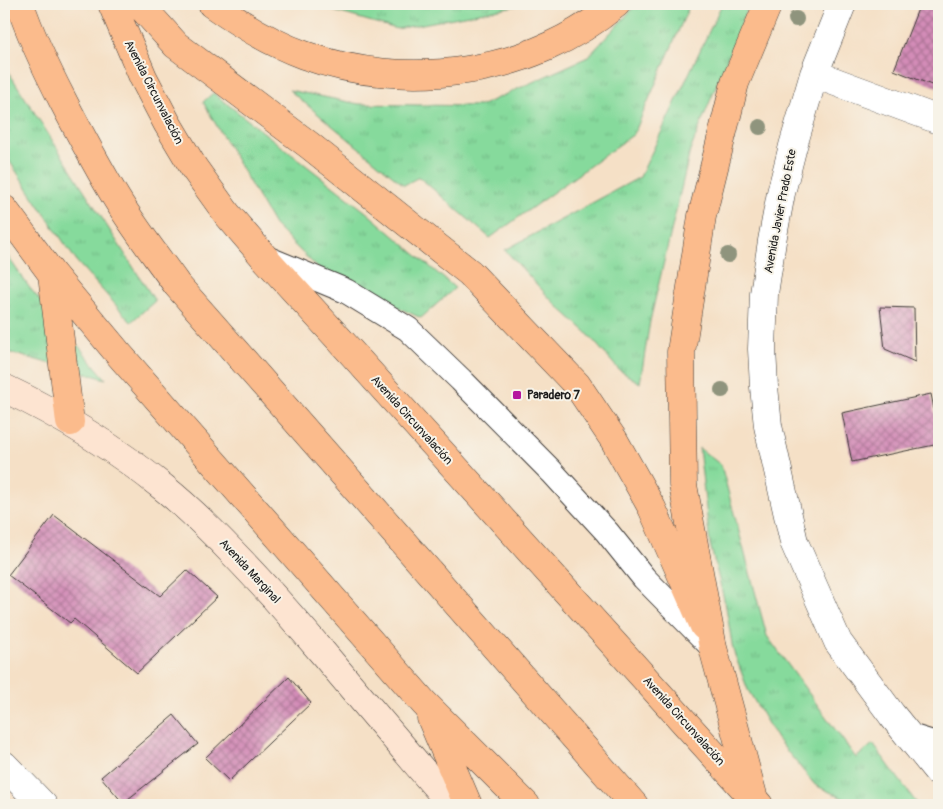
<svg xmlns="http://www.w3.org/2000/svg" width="943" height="809" viewBox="0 0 943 809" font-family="Pangolin,sans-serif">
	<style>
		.grass { fill: url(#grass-tufts); stroke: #517b5c }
		.building { fill: url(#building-cross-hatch) }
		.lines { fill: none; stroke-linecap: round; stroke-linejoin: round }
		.lane-casing { stroke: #3d3936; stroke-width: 26 }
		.street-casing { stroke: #3d3936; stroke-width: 29 }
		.secondary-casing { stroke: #3d3936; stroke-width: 29 }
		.primary-casing { stroke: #3d3936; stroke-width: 29 }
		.highway-casing { stroke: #3d3936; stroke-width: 29 }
		.lane { stroke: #fff; stroke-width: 24 }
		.street { stroke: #fff; stroke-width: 28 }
		.secondary { stroke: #fde4d1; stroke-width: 28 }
		.primary { stroke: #fbbb8c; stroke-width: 28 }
		.highway { stroke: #fbbb8c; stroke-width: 28 }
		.tree { fill: #8f947d }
		.poi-dot { fill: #b5179e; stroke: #f7f3e8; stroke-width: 2 }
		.labels { text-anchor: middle; stroke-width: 4; stroke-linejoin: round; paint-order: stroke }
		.street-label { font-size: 12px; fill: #1c1c1c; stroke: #f7f3e8 }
		.poi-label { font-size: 12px; font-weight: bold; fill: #1c1c1c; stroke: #f7f3e8; text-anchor: start }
	</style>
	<defs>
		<pattern id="grass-tufts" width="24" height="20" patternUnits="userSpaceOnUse" patternTransform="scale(1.25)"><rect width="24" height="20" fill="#86da9c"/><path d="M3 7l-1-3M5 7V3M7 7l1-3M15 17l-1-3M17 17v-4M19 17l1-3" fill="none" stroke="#73ba86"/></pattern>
		<pattern id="building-cross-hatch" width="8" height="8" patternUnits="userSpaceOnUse" patternTransform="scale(1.25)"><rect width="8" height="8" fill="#d38cb7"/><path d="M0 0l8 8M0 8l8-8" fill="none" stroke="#aa7294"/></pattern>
	</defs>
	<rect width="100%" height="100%" fill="#f7f3e8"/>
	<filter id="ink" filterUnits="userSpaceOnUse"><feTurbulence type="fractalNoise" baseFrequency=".02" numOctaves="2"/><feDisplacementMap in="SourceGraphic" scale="10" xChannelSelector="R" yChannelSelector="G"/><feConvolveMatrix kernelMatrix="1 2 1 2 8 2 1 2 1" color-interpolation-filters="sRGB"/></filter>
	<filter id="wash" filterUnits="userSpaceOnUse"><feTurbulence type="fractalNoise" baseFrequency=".0096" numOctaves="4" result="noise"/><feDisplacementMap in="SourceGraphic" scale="20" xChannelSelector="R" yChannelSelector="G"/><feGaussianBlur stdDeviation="1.12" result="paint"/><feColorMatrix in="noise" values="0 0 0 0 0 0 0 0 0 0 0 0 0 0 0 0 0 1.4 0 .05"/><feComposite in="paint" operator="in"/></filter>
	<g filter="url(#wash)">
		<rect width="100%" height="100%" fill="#f5e0c6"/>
		<!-- grass -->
		<path class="grass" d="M309,4H525L397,29Z
			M637,4H690L634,134L490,238L419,177L404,185L289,90L359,104L480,106L588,57Z
			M722,4H749L690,151L650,321L640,383L619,370L586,332L555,304L505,250L640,177Z
			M4,64L6,68L155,301L131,322L77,262L4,153Z
			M213,93L366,212L455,288L421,318L323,273L274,225L203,102Z
			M4,251L29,287L106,379L4,351Z
			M699,448L721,465L767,636L856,758L873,744L918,805H857L815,785L777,739L748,690L733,650L726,607L710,544Z"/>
		<g id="blocks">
			<!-- building -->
			<path class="building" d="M920,4H939V88L894,70Z
				M880,307L914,308L915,362L885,349Z
				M931,394L939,434V444L852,462L842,413Z
				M54,515L160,596L187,570L217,597L137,673L74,619L70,623L8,575Z
				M289,677L311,703L229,781L205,758Z
				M174,715L198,744L123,803L101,777Z"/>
		</g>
	</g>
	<g filter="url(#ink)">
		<use href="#blocks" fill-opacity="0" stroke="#3d3936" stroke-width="1"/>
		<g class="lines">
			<!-- lane casing -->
			<g class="lane-casing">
				<path id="lane" d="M264,257L346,291L408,329L461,380L552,472L607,532L644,578L710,645
					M910,736L939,745"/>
			</g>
			<!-- street casing -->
			<g class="street-casing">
				<path id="street" d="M842,4L814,74L793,146L781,193L772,241L764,294L762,349L764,387L768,426L794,542L838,642L892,715L939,773
					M814,74L939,120
					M4,765L43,805"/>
			</g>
			<!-- secondary casing -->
			<g class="secondary-casing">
				<path id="secondary" d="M4,388C61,415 115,448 164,488C189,508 211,530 233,553C264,585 293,618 322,652C365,703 408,754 452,805"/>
			</g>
			<!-- primary casing -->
			<g class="primary-casing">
				<path id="primary" d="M20,4C31,37 47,70 63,101C79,132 95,162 112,191C131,224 155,254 177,285L634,805
					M112,4L143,77L167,123L194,168L227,214L264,257L350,351L759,805
					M139,4L176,45L309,145L470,273L577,385L614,440L652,508L704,626"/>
			</g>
			<!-- highway casing -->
			<g class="highway-casing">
				<path id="highway" d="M212,4C240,24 271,43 304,55C406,92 532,75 616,4
					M4,209L52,274L117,352L424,703L526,805
					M52,274L70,422
					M431,718L468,805
					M754,799L713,648L683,485L681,352L702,216L735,83L768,4"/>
			</g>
			<!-- lane -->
			<use href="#lane" class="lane"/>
			<!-- street -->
			<use href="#street" class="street"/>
			<!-- secondary -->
			<use href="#secondary" class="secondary"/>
			<!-- primary -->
			<use href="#primary" class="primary"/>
			<!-- highway -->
			<use href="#highway" class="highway"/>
		</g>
		<!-- trees -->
		<g class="tree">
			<circle cx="796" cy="19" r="8"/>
			<circle cx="760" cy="127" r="8"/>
			<circle cx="728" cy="255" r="8"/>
			<circle cx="722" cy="390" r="8"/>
		</g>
	</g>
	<!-- markers -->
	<rect class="poi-dot" x="512" y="390" width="10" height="10" rx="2.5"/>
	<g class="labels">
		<!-- street labels -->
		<g class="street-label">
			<text transform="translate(154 92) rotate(63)" y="4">Avenida Circunvalación</text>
			<text transform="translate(780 211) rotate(-79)" y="4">Avenida Javier Prado Este</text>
			<text transform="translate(412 420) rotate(48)" y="4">Avenida Circunvalación</text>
			<text transform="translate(250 571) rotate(47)" y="4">Avenida Marginal</text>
			<text transform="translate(684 721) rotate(48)" y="4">Avenida Circunvalación</text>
		</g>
		<!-- poi labels -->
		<g class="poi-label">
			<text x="527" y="399">Paradero 7</text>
		</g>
	</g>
	<!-- margin -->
	<rect width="943" height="809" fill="none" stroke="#f7f3e8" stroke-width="20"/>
</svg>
